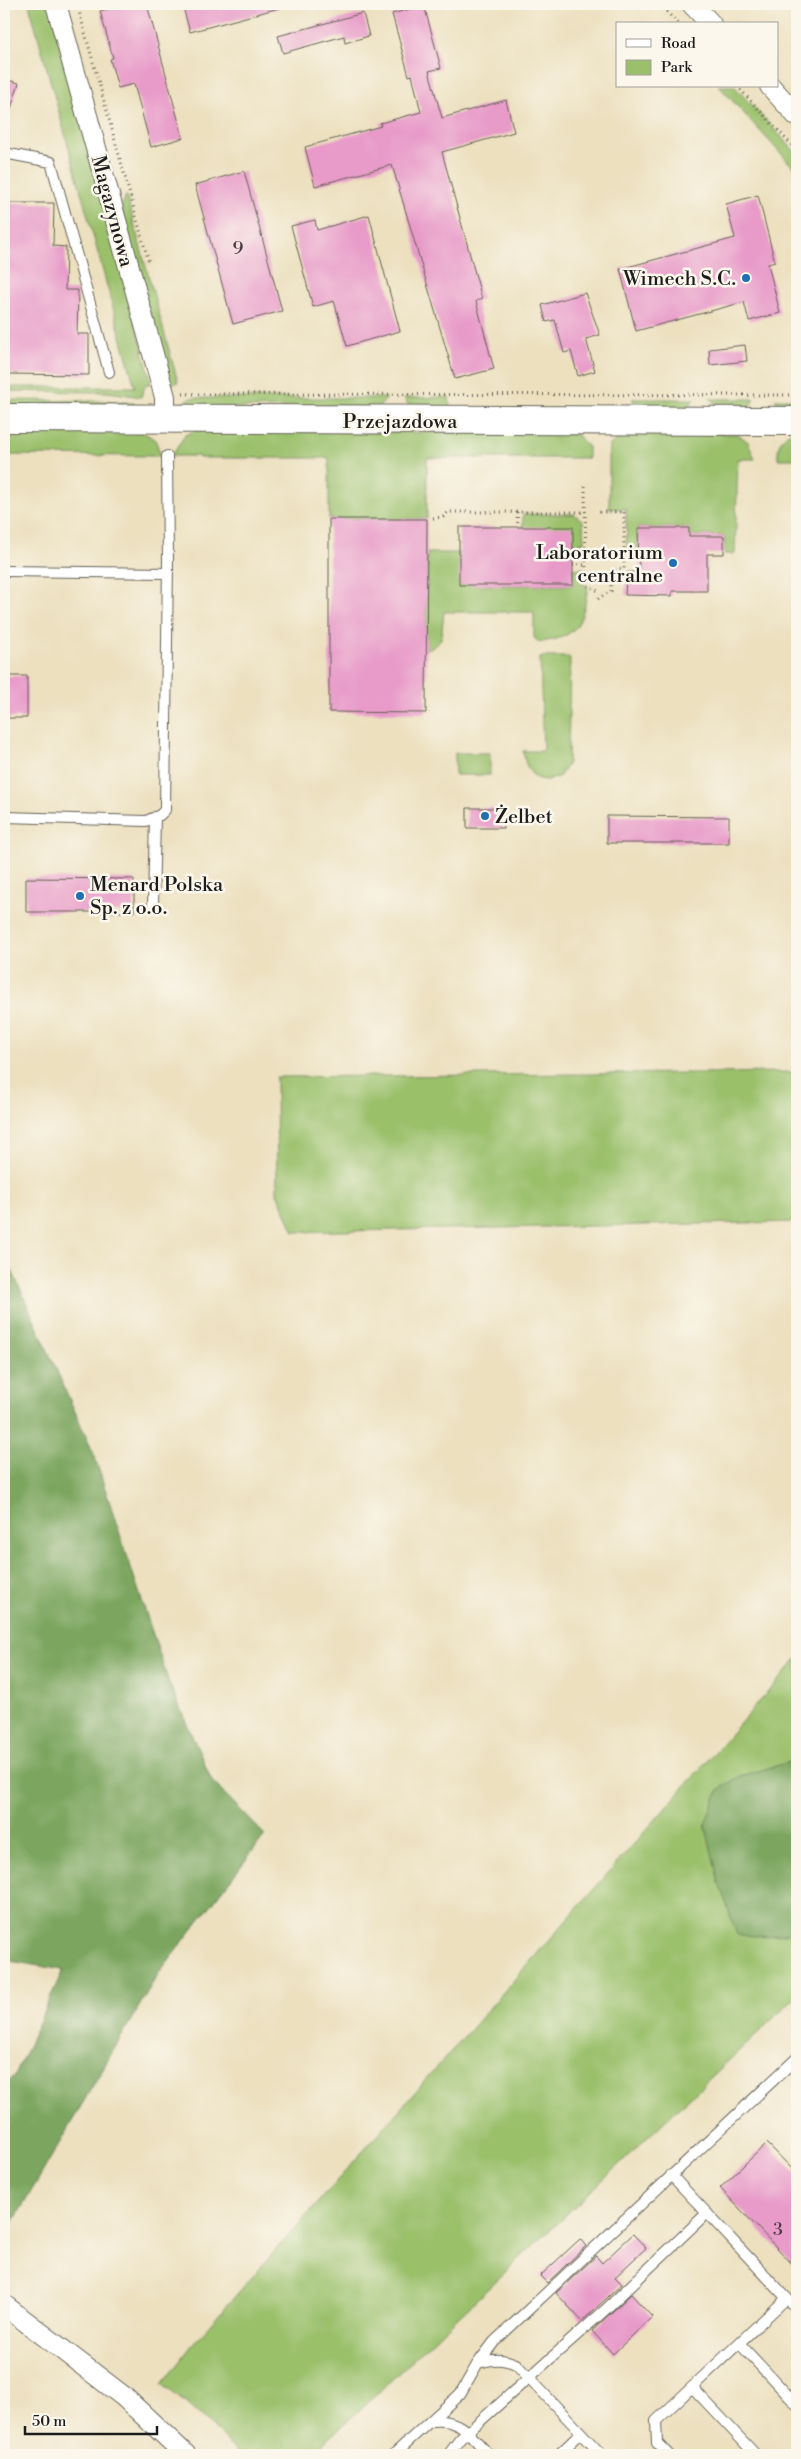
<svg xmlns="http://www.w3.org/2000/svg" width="801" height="2459" viewBox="0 0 801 2459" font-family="'Libre Bodoni',serif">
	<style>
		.green { fill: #9ac06b; stroke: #5b6e44 }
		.forest { fill: #7ba65f; stroke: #4c613e }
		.building { fill: #e89bc9 }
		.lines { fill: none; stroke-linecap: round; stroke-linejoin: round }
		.lane-casing { stroke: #656155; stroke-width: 12 }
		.street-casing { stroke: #656155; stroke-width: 22 }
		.secondary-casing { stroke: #656155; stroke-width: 30 }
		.path { stroke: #656155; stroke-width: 3; stroke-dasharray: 1 4; stroke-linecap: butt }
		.lane { stroke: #fff; stroke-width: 10 }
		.street { stroke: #fff; stroke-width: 20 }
		.secondary { stroke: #fff; stroke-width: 28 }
		.poi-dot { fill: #1f6fb2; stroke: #fbf7ec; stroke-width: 2 }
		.labels { text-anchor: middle; stroke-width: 5; stroke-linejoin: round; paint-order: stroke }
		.number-label { font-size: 18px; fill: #4f3c47 }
		.street-label { font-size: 20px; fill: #1c1c1c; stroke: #fbf7ec }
		.poi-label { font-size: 20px; fill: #1c1c1c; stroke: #fbf7ec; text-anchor: end }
	</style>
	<rect width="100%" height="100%" fill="#fbf7ec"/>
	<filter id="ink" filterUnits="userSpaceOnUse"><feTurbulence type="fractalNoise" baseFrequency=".02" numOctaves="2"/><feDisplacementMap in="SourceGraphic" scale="10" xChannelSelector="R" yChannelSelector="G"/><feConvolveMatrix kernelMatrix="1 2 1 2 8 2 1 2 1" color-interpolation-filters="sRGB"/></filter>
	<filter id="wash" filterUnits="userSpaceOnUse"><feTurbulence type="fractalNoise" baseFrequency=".0096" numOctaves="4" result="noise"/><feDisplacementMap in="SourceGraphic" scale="20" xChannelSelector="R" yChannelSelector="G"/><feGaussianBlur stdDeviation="1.12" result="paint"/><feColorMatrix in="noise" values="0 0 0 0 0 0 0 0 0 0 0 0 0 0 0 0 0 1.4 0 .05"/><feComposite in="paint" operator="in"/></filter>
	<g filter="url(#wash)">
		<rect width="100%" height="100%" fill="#ece0bf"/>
		<!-- green -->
		<path class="green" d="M29,4H51L150,377L151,384H146L141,397L108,392L4,391V387H135Z
			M719,86H734L797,154V165L794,168Z
			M126,195L178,382L169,385L121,208Z
			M449,397L450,405L443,411L409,406L404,398Z
			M191,398H387L379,407L193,408L183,403Z
			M632,399H694L687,409L640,408Z
			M710,399H754L748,409L722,411Z
			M775,399H797V410C785,411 780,410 775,399Z
			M4,400L109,401L135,403L134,407L4,409Z
			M4,428L140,431L155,439L161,456L4,455Z
			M797,429V459H778C777,443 782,435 797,429Z
			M197,430L577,434L588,447V458H427V519H329V458H199L198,456H172L185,435Z
			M625,432L738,434L748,442L755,459H738L735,554H724V536H689L688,528H638V550H627L626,509H609V446Z
			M523,514H574L583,521L584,543L573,544L523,527Z
			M427,553H459L460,585H572L573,569L584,568V586L588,587C582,623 579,638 539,642L534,638V612H444L441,639L433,647L426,649Z
			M543,657H569L570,659L568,763L560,776C537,787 526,773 523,751H543L540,658Z
			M455,753H490V775H455Z
			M797,1072V1222L294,1232L277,1193L276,1077Z
			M797,1659V1760L740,1776L769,1937L797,1931V1996L312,2455H239L203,2417L162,2384L193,2344Z"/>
		<!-- forest -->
		<path class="forest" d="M4,1265L11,1268L93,1452L169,1683L212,1781L265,1835L158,1974L4,2238V2083L14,2077L63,1970L4,1960Z
			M797,1760V1931L769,1937L737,1935L719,1883L705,1824L719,1789L740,1776Z"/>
		<g id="blocks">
			<!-- building -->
			<path class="building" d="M127,4H147L183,138L151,147L134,84L118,88L110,59L113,58L100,11Z
				M182,4H278L279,8L190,32Z
				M424,5L441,68L429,71L442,118L506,100L514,132L442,152L482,299L476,301L494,369L455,379L392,165L315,186L305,147L381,126L380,123L421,112L412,75L409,76L392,14Z
				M363,13L369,36L345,43L344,36L283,53L278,36Z
				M4,79L19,83L7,121H4Z
				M244,171L282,311L233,324L195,185Z
				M758,195L775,262L768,264L780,313L749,321L744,302L636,331L620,269L735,238L726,204Z
				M4,203H54L53,246L66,247L65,290H78L77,334H89V375L4,374Z
				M369,215L400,331L347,346L334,301L313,307L291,226L315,220L317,230Z
				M585,293L600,335L586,339L595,371L578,376L571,351L564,353L555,320L546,322L542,305Z
				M745,345L747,361L710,365L709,349Z
				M329,519H427L426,713L329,712Z
				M459,527H573V585H459Z
				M638,528H689V536H724V554H707V591H672V596L625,595L626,578H628V572H639Z
				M4,676H27V718H4Z
				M467,808H503V828H467Z
				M607,816L729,817V843H607Z
				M26,878L134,879V912H26Z
				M767,2143L797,2174V2269L720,2188Z
				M633,2234L646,2248L615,2277L622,2284L582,2321L556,2293L596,2256L602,2263Z
				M580,2239L586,2246L547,2283L540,2276Z
				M631,2294L652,2317L613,2354L592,2331Z"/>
		</g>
	</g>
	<g filter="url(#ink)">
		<use href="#blocks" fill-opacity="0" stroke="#656155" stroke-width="1"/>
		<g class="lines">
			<!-- lane casing -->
			<g class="lane-casing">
				<path id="lane" d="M4,153L51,162L109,372
					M4,571L168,573
					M4,817L146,821L160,815L165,810L168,560L167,456
					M153,906L155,817
					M671,2175L797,2309
					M739,2343L797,2405
					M478,2363C493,2359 502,2358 516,2364L602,2455
					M692,2387L756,2455
					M432,2421C461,2418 471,2436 489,2455
					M393,2455L460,2394L478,2363L494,2342L797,2058
					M448,2455L460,2439L605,2310L707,2213
					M558,2455L581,2433
					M669,2455L657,2443L656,2421L787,2298"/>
			</g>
			<!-- street casing -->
			<g class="street-casing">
				<path id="street" d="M56,4L165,397V419
					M692,4L711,24
					M770,86L797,116
					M4,2305L123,2396L186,2455"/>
			</g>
			<!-- secondary casing -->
			<g class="secondary-casing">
				<path id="secondary" d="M4,418L797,421"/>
			</g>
			<!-- path -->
			<path class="path" d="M77,4L149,263
				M660,4L678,24
				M737,86L797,151
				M183,394L797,395
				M585,486L586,584L598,591
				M517,512L518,527
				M433,518L443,517L448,512H586
				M573,548L587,549
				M573,565H587
				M598,599L611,591V570L624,569V512H598"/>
			<!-- lane -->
			<use href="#lane" class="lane"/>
			<!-- street -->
			<use href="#street" class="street"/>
			<!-- secondary -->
			<use href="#secondary" class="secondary"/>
		</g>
	</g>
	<!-- markers -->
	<g class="poi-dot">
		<circle cx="746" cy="278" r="5"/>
		<circle cx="673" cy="563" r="5"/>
		<circle cx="485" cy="816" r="5"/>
		<circle cx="80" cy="896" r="5"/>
	</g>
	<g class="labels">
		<!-- number labels -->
		<g class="number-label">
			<text x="238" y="254">9</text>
			<text x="778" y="2235">3</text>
		</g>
		<!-- street labels -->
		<g class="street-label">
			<text transform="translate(113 211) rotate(75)" y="7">Magazynowa</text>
			<text x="400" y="428">Przejazdowa</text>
		</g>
		<!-- poi labels -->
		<g class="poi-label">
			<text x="736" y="285">Wimech S.C.</text>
			<text x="663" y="559">Laboratorium<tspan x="663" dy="23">centralne</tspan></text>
			<text x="495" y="823" text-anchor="start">Żelbet</text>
			<text x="90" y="891" text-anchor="start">Menard Polska<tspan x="90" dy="23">Sp. z o.o.</tspan></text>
		</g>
	</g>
	<!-- margin -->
	<rect width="801" height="2459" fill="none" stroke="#fbf7ec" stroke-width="20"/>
	<!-- legend -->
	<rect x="616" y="22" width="162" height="65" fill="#fbf7ec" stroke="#a29f99"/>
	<rect x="626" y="39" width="25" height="8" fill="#ffffff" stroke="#a29f99"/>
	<text x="661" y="48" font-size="15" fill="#1c1c1c">Road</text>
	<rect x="626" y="60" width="25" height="15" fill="#9ac06b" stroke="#a29f99"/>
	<text x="661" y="72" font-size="15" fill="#1c1c1c">Park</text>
	<!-- scale -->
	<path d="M25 2426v8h132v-8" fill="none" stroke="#1c1c1c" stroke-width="2.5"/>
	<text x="32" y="2426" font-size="15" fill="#1c1c1c" stroke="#fbf7ec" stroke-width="4" paint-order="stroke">50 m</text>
</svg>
